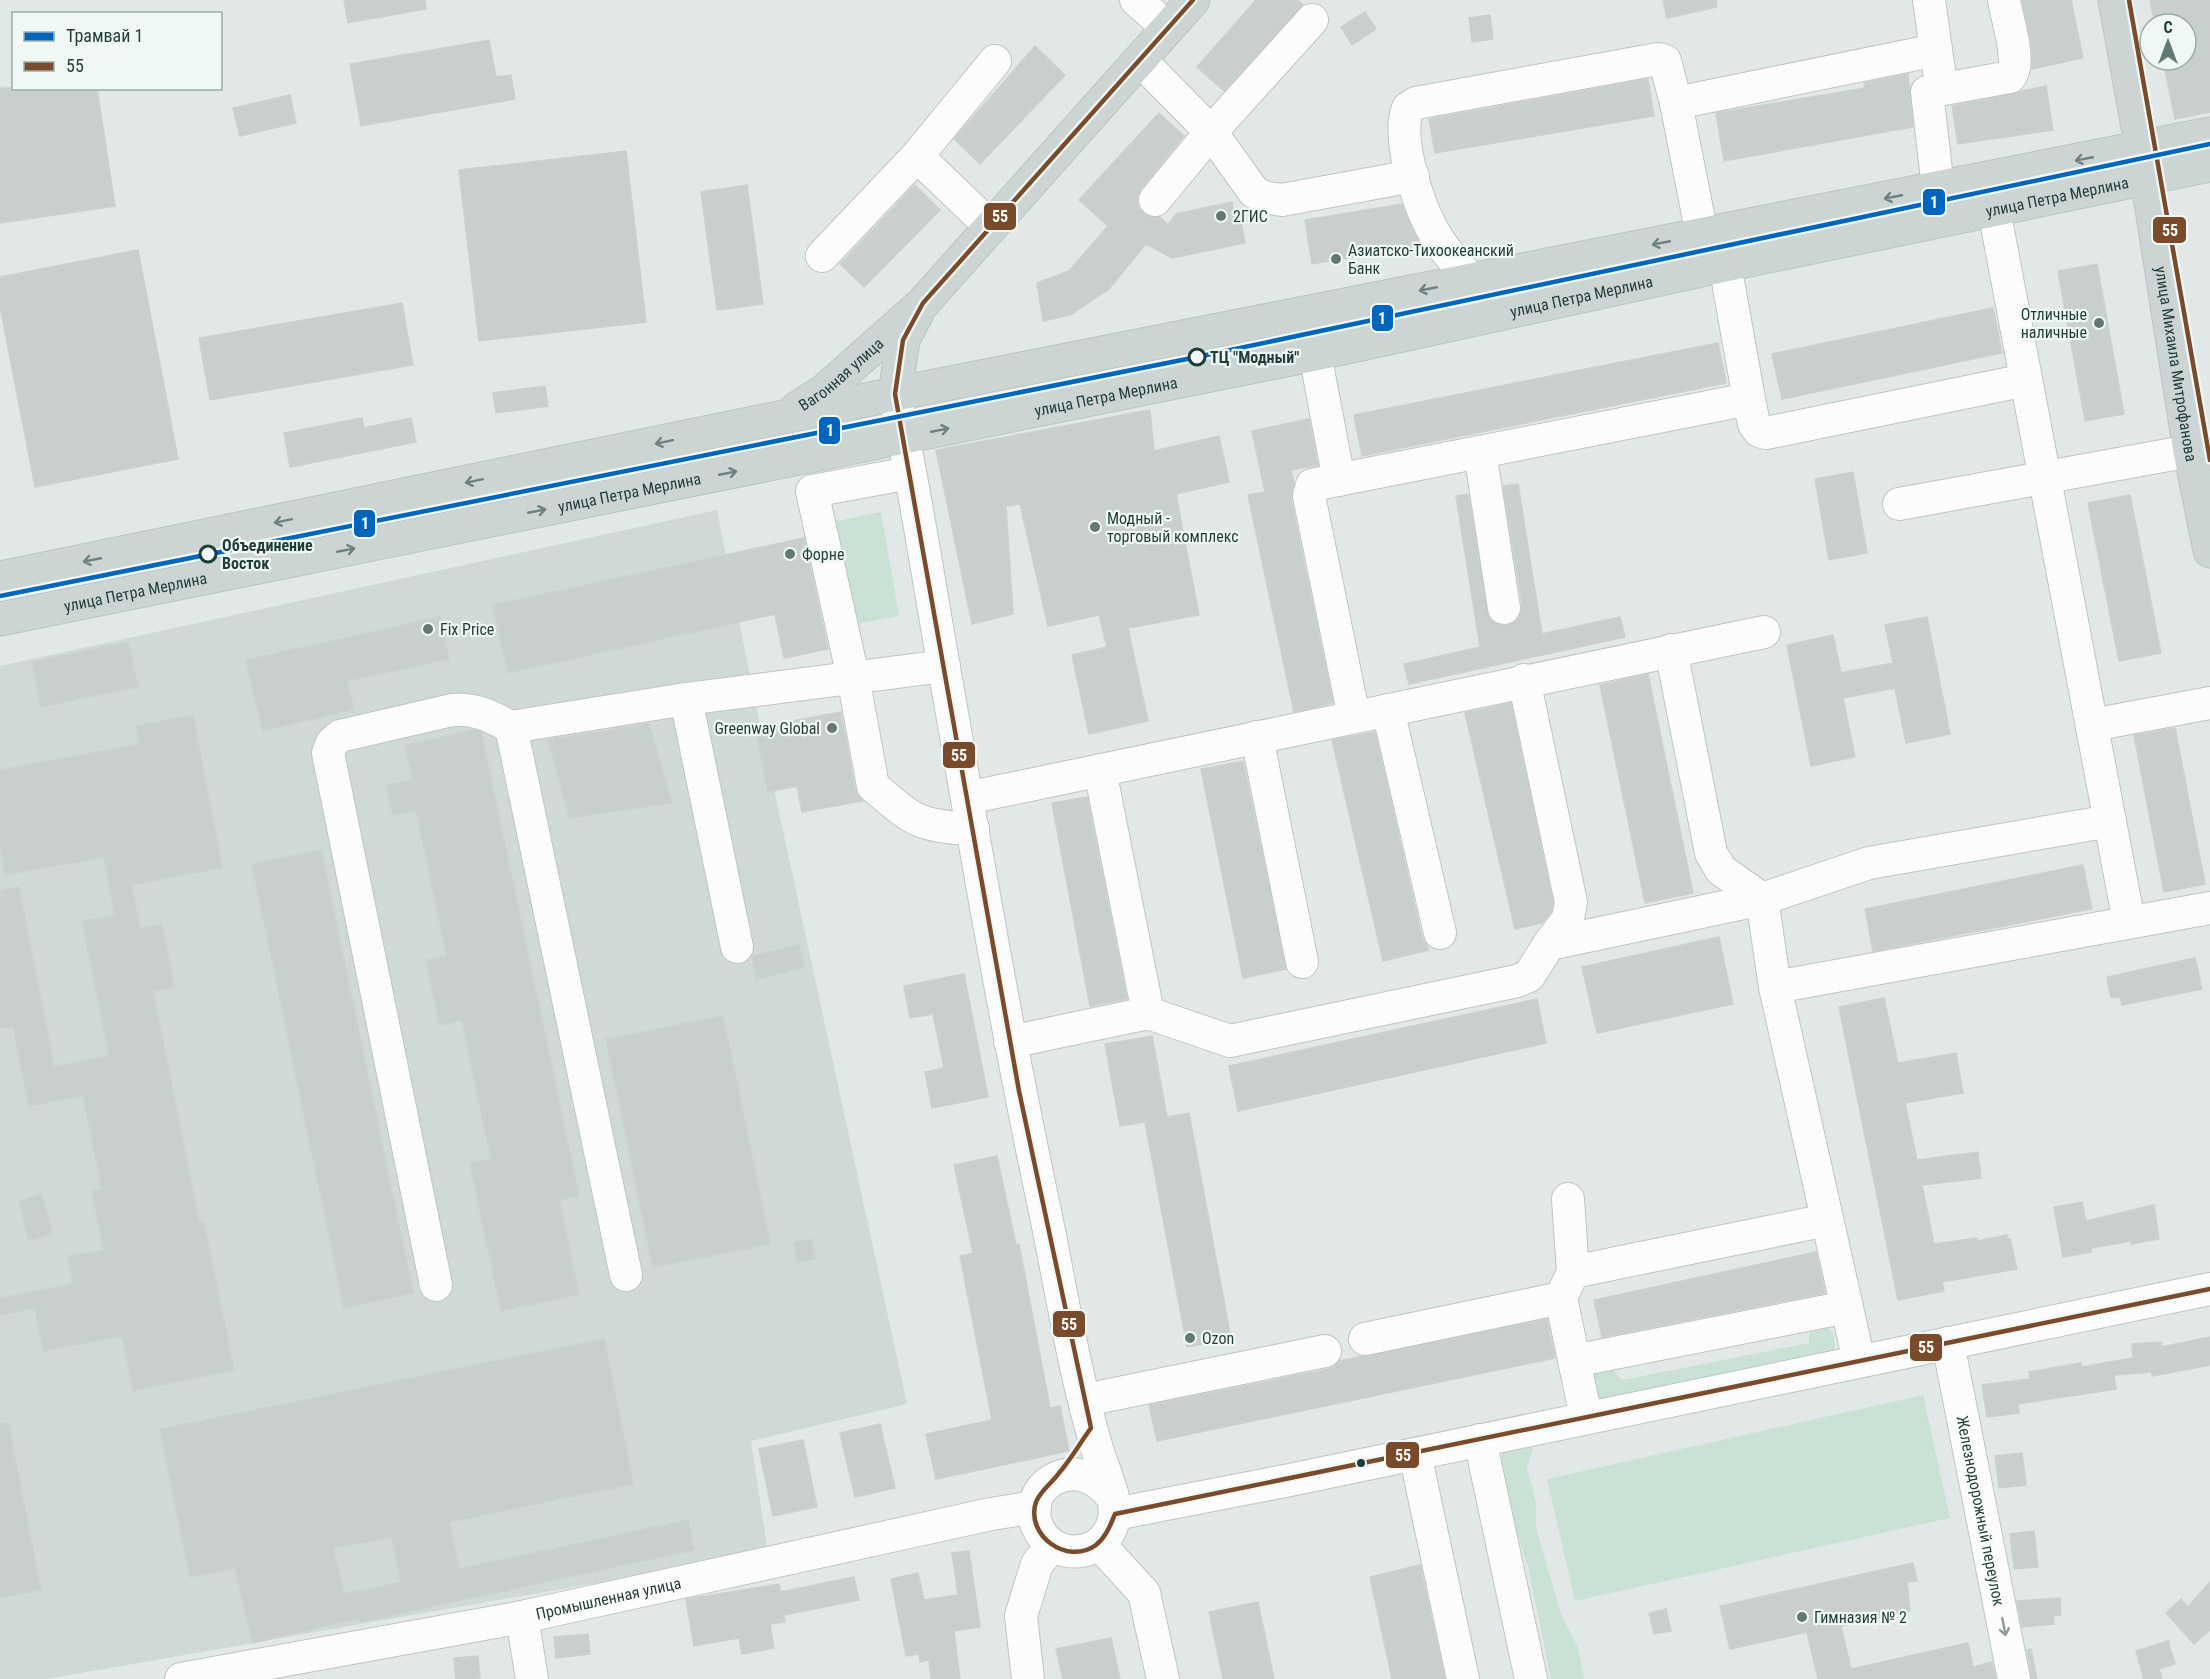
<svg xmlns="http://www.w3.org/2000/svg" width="2210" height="1679" viewBox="0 0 2210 1679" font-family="'Roboto Condensed',sans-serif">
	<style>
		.built { fill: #cfdad7 }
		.green { fill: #cae2d5 }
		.building { fill: #c9cfcd; stroke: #cbd1d0; stroke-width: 1.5; fill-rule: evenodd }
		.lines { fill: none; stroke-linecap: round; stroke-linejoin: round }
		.minor-casing { stroke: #bfc5c4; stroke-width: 34 }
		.major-casing { stroke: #bbc5c3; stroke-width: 35 }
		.minor { stroke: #fbfcfb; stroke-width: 32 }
		.major { stroke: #ccd5d3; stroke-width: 33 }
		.bus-1-casing { stroke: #f0f8f5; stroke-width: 9 }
		.bus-1 { stroke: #7a4b2a; stroke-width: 4.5 }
		.tram-1-casing { stroke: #f0f8f5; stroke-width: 9 }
		.tram-1 { stroke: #0065bd; stroke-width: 4.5 }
		.oneway { stroke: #6d817e }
		.oneway2 { stroke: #8d9c9a }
		.poi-dot { fill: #637875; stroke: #f0f8f5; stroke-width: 2 }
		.stop-dot { fill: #f0f8f5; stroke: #1f3c38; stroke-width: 3 }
		.bus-dot { fill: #1f3c38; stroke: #f0f8f5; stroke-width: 2 }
		.labels { text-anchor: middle; stroke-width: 4.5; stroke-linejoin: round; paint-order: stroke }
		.street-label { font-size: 16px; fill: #1f3c38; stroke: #f0f8f5 }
		.poi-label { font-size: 16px; fill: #1f3c38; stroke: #f0f8f5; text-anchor: start }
		.stop-label { font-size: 16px; font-weight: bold; fill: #1f3c38; stroke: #f0f8f5; text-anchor: start }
		.line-badge { stroke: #f0f8f5; stroke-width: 2 }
		.badge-label { font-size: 16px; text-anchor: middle; font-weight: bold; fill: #fff }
	</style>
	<rect width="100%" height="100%" fill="#e2e8e7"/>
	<!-- built -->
	<path class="built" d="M717,510L756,706L907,1404L751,1441L768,1553L47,1679H0V666Z"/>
	<!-- green -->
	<path class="green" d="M881,512L899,616L851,625L832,522Z
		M1809,1326H1828L1834,1335L1835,1352L1594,1400L1590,1374L1600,1367H1611L1622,1380L1809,1343Z
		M1923,1395L1950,1518L1575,1601L1547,1479Z
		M1525,1442L1533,1448L1527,1468L1536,1503V1528L1561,1614L1578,1647L1584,1679H1551L1528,1567L1501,1484L1502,1450Z"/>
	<!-- building -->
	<path class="building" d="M344,0H425L426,9L348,23Z
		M1256,0H1298L1303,5L1224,91L1197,67Z
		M1663,0H1716L1717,7L1667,18Z
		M2022,0H2071L2083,58L2032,69V49Z
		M2150,0H2210V112L2175,119L2163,60H2186V24H2155Z
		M1365,12L1376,29L1352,45L1341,27Z
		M1490,15L1493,39L1472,42L1469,18Z
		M489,40L496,77L511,75L515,99L361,126L350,64Z
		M1035,46L1065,75L980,164L954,139Z
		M1908,74L1913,127L1724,161L1716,113L1865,88L1864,83Z
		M1648,79L1654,116L1435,153L1429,119Z
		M2046,86L2053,130L1958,144L1952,106Z
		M0,88H97L115,206L0,223Z
		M290,95L296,123L240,136L233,108Z
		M1159,113L1184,136L1141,189L1137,198L1138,207L1144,214L1160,217L1168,225L1176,214L1232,202L1235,222L1241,221L1245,243L1172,258L1146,244L1109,289L1070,315L1043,321L1037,283L1069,271L1108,226L1079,200Z
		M626,151L646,322L479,341L459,170Z
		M747,185L763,304L717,310L701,192Z
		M915,185L940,210L864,287L840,264Z
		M1402,204L1420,246L1312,264L1305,220Z
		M138,250L178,459L35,487L0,306V277Z
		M2097,264L2124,414L2085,421L2058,271Z
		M402,303L413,365L210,400L199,338Z
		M1993,308L2002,353L1782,399L1772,354Z
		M1718,343L1726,383L1362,456L1354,415Z
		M545,386L548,406L496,413L493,393Z
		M1150,410L1154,451L1219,436L1229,482L1176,494L1199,615L1128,628L1148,721L1089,734L1072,655L1107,647L1099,615L1048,626L1020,504L1006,506L1013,614L972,624L936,450Z
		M362,418L364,428L411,418L416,442L290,467L284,433Z
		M1309,419L1318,465L1291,470L1294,483L1291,499L1333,703L1294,712L1248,495L1265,492L1252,431Z
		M1853,472L1867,553L1829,560L1815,479Z
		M1518,484L1542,634L1620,617L1625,637L1409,684L1404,664L1480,647L1456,496L1468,494L1490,619L1497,624L1506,626L1515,622L1520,615L1522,605L1503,486Z
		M2130,495L2161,653L2119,661L2088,503Z
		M804,538L828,649L784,658L775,614L508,673L493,605Z
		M440,617L449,659L347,681L354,709L263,731L246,660Z
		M1927,617L1950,734L1906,743L1895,688L1843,698L1855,757L1811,766L1787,645L1833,635L1841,673L1893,663L1885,625Z
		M128,642L138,687L41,707L32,662Z
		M1648,674L1693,893L1645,903L1600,685Z
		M1511,703L1553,902L1551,912L1542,923L1515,929L1465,713Z
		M841,712L855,789L862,801L802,812L797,786L768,792L755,728Z
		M193,715L222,868L131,885L140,929L162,924L174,987L153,991L199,1223L204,1222L234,1370L133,1391L122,1336L43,1351L35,1308L0,1315V1298L73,1284L68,1256L104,1250L92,1191L102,1189L83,1096L29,1106L13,1026L0,1028V891L19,887L54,1067L109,1056L82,921L115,915L104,857L5,875L0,848V770L139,744L136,726Z
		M649,724L672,803L570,818L548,740Z
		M2175,728L2205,884L2164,892L2134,735Z
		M474,730L481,732L579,1196L559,1200L579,1294L501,1311L470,1163L491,1159L462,1020L440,1025L426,960L447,956L416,810L393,815L386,785L413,780L405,745Z
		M1375,732L1422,937L1429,950L1383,961L1332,740Z
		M1243,761L1286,969L1243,978L1201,769Z
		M1087,797L1127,999L1090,1006L1052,803Z
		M321,850L413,1293L344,1308L252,864Z
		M2083,865L2092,909L1873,951L1865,909Z
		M1719,937L1733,1004L1597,1033L1582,967Z
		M799,945L804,968L756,979L752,956Z
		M2195,958L2202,989L2122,1005L2120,997L2111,998L2107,977Z
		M964,974L988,1097L932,1108L925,1072L944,1068L933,1014L910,1018L904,986Z
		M1884,998L1898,1063L1956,1053L1963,1093L1905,1103L1917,1160L1978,1152L1981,1178L1922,1185L1934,1244L1977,1238L1978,1241L2007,1235V1239H2010L2017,1269L1942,1282L1944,1291L1898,1300L1839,1007Z
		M1537,999L1546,1043L1238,1111L1229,1066Z
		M723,1016L770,1244L653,1267L606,1039Z
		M1152,1036L1167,1117L1189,1113L1231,1339L1187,1347L1145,1122L1120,1126L1105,1044Z
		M997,1156L1016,1245L1019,1244L1050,1408L1060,1406L1069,1451L936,1479L926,1434L992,1420L960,1256L973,1253L954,1165Z
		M42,1194L52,1234L29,1240L19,1201Z
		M2082,1202L2086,1221L2154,1205L2159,1239L2131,1244V1241L2091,1248V1252L2063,1257L2054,1207Z
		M812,1239L815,1259L797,1262L794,1242Z
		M1816,1252L1825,1293L1602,1337L1594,1300Z
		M1547,1319L1555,1358L1157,1441L1149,1405L1329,1369L1339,1361Z
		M2210,1337V1365L2152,1376V1372L2114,1375L2116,1389L2018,1404L2019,1413L1987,1417L1982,1385L2030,1379L2029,1372L2081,1363V1367L2133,1358L2132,1344L2161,1342V1347Z
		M604,1339L633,1484L449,1522L459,1569L688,1520L694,1550L360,1622L359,1618L253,1643L235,1568L190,1577L160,1429ZM392,1537L401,1582L344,1594L333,1548Z
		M8,1423L41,1590L0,1598V1424Z
		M880,1424L895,1488L855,1497L840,1433Z
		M803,1440L817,1507L773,1516L759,1449Z
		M2022,1453L2026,1485L1999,1488L1995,1456Z
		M2034,1531L2038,1567L2014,1569L2010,1534Z
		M969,1551L980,1627L954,1631L960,1679H931L929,1660L920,1662L919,1654L906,1656L891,1579L918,1573L924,1600L958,1595L952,1553Z
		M1913,1563L1917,1581L1907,1582L1910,1611L1841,1626L1851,1669L1968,1643L1973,1667L1992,1662L1996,1679H1818L1807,1632L1730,1649L1720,1606Z
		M1420,1565L1445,1679H1392L1370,1577Z
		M854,1577L859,1600L784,1615L785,1622L770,1624L774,1648L742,1654L739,1638L694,1646L686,1599L779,1584L781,1592Z
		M2210,1582V1630L2194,1644L2166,1613L2181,1599L2188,1607Z
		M2060,1598L2061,1615L2053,1616L2054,1624L2022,1627L2017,1601Z
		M1258,1602L1274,1679H1223L1209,1612Z
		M1666,1609L1671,1631L1654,1634L1649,1613Z
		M588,1634L590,1654L556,1658L554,1637Z
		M1111,1638L1120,1679H1063L1056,1649Z
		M2168,1641L2175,1664L2159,1669L2162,1679H2144L2136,1651Z
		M2031,1649L2037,1679H2032L2027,1650Z
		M478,1656L480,1678L456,1679L454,1658Z"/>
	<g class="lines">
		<!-- minor casing -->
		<g class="minor-casing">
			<g id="minor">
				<path d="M1136,0L1168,28"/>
				<path d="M1929,0L1939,71"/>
				<path d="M1140,60L1211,132L1254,192L1263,197L1282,200L1413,176"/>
				<path d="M1938,188L1927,92L2010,77C2022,63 2007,19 2004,0"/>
				<path d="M1155,200L1211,132L1312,20"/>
				<path d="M1994,210L2129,922"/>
				<path d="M991,227L917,156L995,61"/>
				<path d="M1702,235L1676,103L1936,50"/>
				<path d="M822,256L917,156"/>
				<path d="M1472,280C1457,265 1442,248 1432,229C1417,201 1396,137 1408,108L1416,103L1658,59L1665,61L1676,103"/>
				<path d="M1315,354L1339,480"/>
				<path d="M895,394C912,475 925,557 939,639C973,832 1005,1025 1046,1216C1062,1295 1075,1376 1098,1452C1104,1472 1118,1499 1114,1519C1106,1558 1054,1563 1038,1528C1018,1486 1078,1449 1112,1497"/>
				<path d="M1749,399L1754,424L1759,431L1766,433L2026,380"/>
				<path d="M1480,452L1504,608"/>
				<path d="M910,473L812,491L853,677L873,786C914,821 917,826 973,829"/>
				<path d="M1899,504L2190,451"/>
				<path d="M1671,650L1711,853L1721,870L1762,899L1775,987L1859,1361"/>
				<path d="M1524,680L1571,902L1568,919L1549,944"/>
				<path d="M1388,710L1440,933"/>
				<path d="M1354,717L1309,496L1312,485L1749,399L1725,265"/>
				<path d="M2092,725L2210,703"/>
				<path d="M1257,737L1302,962"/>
				<path d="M1100,770L1148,1013L1230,1041L1517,981L1529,976L1549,944L1762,899L1869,863L2110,821"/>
				<path d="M967,798L1764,632"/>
				<path d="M737,947L686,699L944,666"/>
				<path d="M1775,987L2210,908"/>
				<path d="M1010,1042L1148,1013"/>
				<path d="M1568,1199L1573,1272"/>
				<path d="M626,1275L511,727L686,699"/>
				<path d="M436,1285L328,753L332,743L340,736L452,710C475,708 490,716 511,727"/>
				<path d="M1561,1298L1573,1272L1827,1220"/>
				<path d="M1365,1339L1561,1298L1586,1417"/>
				<path id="s1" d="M1948,1343L2014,1679"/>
				<path d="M1574,1361L1847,1307"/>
				<path d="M1085,1400L1325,1351"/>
				<path d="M1480,1440L1531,1679"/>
				<path d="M1415,1454L1463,1679"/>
				<path d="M1115,1514L1285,1481L2210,1289"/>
				<path d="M1099,1544L1144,1593L1163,1679"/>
				<path d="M522,1617L532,1679"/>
				<path id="s2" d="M181,1679L522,1617L991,1514L1035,1507"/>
				<path d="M1028,1679L1021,1616L1037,1564L1051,1547"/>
			</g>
		</g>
		<!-- major casing -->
		<g class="major-casing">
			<g id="major">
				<path id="s3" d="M2115,0L2147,177L2190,451L2210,551"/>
				<path d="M895,394L903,340L917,313"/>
				<path id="s4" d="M796,409L824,391L923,303L1193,0"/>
				<path d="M0,578L895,394L2210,134"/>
				<path id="s5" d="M0,619L1315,354L1725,265L2210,165"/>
			</g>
		</g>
		<!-- minor -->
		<use href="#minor" class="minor"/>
		<!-- major -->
		<use href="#major" class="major"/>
		<!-- bus-1 casing -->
		<g class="bus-1-casing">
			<path id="bus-1" d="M1193,0L923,303L903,340L895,394L1019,1091L1091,1428C1080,1443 1071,1459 1059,1473C1052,1483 1041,1490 1036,1502C1025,1535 1067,1566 1096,1545C1106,1537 1110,1526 1115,1514L2210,1289
				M2129,0L2210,460"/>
		</g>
		<!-- bus-1 -->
		<use href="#bus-1" class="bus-1"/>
		<!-- tram-1 casing -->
		<g class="tram-1-casing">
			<path id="tram-1" d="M0,596L1197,357L2210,144"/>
		</g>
		<!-- tram-1 -->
		<use href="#tram-1" class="tram-1"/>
	</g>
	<!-- one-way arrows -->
	<defs><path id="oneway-shaft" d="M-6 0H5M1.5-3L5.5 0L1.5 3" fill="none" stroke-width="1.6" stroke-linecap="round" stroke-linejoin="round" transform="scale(1.5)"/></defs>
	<g class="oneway">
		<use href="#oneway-shaft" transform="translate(2084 159) rotate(169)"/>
		<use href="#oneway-shaft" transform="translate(1893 197) rotate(169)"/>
		<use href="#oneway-shaft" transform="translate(1661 243) rotate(169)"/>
		<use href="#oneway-shaft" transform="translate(1428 289) rotate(169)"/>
		<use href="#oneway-shaft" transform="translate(940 430) rotate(-11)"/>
		<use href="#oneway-shaft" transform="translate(664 442) rotate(168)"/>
		<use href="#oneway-shaft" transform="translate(728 473) rotate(-11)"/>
		<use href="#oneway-shaft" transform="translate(474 481) rotate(168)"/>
		<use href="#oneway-shaft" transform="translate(537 511) rotate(-11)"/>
		<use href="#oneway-shaft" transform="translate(283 521) rotate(168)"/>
		<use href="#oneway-shaft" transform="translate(346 550) rotate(-11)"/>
		<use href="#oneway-shaft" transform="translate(92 560) rotate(169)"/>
	</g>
	<use class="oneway2" href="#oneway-shaft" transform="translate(2004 1627) rotate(79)"/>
	<!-- markers -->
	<g class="poi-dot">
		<circle cx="1221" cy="216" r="6"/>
		<circle cx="1336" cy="259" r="6"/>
		<circle cx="2099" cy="323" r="6"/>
		<circle cx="1095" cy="527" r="6"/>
		<circle cx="790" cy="554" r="6"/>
		<circle cx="428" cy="629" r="6"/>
		<circle cx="832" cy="728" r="6"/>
		<circle cx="1190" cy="1338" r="6"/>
		<circle cx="1802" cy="1617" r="6"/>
	</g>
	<g class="stop-dot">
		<circle cx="1197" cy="357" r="8"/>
		<circle cx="208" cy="554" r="8"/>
	</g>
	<circle class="bus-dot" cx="1361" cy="1463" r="5"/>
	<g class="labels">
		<!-- street labels -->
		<g class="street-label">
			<text dy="6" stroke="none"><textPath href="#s5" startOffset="2100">улица Петра Мерлина</textPath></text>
			<text dy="6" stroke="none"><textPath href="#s5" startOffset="1614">улица Петра Мерлина</textPath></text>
			<text dy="6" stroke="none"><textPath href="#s3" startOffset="369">улица Михаила Митрофанова</textPath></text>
			<text dy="6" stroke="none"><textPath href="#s4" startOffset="57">Вагонная улица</textPath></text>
			<text dy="6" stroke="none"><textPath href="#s5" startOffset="1128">улица Петра Мерлина</textPath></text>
			<text dy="6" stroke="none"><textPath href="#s5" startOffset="642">улица Петра Мерлина</textPath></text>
			<text dy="6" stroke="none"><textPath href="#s5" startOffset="138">улица Петра Мерлина</textPath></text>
			<text dy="6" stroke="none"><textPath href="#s1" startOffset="171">Железнодорожный переулок</textPath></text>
			<text dy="6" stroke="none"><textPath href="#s2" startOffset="435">Промышленная улица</textPath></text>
		</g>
		<!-- poi labels -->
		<g class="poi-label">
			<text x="1233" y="222">2ГИС</text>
			<text x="1348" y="256">Азиатско-Тихоокеанский<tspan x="1348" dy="18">Банк</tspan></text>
			<text x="2087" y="320" text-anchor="end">Отличные<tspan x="2087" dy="18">наличные</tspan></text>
			<text x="1107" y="524">Модный -<tspan x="1107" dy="18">торговый комплекс</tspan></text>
			<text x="802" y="560">Форне</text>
			<text x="440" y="635">Fix Price</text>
			<text x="820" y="734" text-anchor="end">Greenway Global</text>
			<text x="1202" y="1344">Ozon</text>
			<text x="1814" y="1623">Гимназия № 2</text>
		</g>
		<!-- stop labels -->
		<g class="stop-label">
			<text x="1210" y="363">ТЦ "Модный"</text>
			<text x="222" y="551">Объединение<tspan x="222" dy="18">Восток</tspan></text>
		</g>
	</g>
	<g class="line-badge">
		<rect x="1922" y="188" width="24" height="28" rx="6" fill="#0065bd"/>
		<rect x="983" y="202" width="34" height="29" rx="6" fill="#7a4b2a"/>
		<rect x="2152" y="216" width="35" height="28" rx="6" fill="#7a4b2a"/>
		<rect x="1371" y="304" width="23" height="28" rx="6" fill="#0065bd"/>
		<rect x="818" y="416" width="23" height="29" rx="6" fill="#0065bd"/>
		<rect x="353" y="509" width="23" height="29" rx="6" fill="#0065bd"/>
		<rect x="942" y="741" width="34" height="28" rx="6" fill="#7a4b2a"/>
		<rect x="1052" y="1310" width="34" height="28" rx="6" fill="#7a4b2a"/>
		<rect x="1909" y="1333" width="34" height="29" rx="6" fill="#7a4b2a"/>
		<rect x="1385" y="1441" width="35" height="28" rx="6" fill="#7a4b2a"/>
	</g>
	<g class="badge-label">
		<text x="1934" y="208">1</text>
		<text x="1000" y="222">55</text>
		<text x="2170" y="236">55</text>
		<text x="1382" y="324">1</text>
		<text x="830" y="436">1</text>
		<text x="365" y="529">1</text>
		<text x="959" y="761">55</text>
		<text x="1069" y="1330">55</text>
		<text x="1926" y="1353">55</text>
		<text x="1403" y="1461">55</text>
	</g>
	<!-- legend -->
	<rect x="12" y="12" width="210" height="78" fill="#f0f8f5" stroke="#9cada9" stroke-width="1.5"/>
	<rect x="24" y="32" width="30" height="9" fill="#0065bd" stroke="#9cada9" stroke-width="1.5"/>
	<text x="66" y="42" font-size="18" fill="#1f3c38">Трамвай 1</text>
	<rect x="24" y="62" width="30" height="9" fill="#7a4b2a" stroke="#9cada9" stroke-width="1.5"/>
	<text x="66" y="72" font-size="18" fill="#1f3c38">55</text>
	<!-- north arrow -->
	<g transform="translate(2168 42)"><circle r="28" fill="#f0f8f5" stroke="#9cada9" stroke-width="1.5"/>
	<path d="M0-4.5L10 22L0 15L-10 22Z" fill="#637875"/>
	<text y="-9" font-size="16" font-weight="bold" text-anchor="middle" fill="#1f3c38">С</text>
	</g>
</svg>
